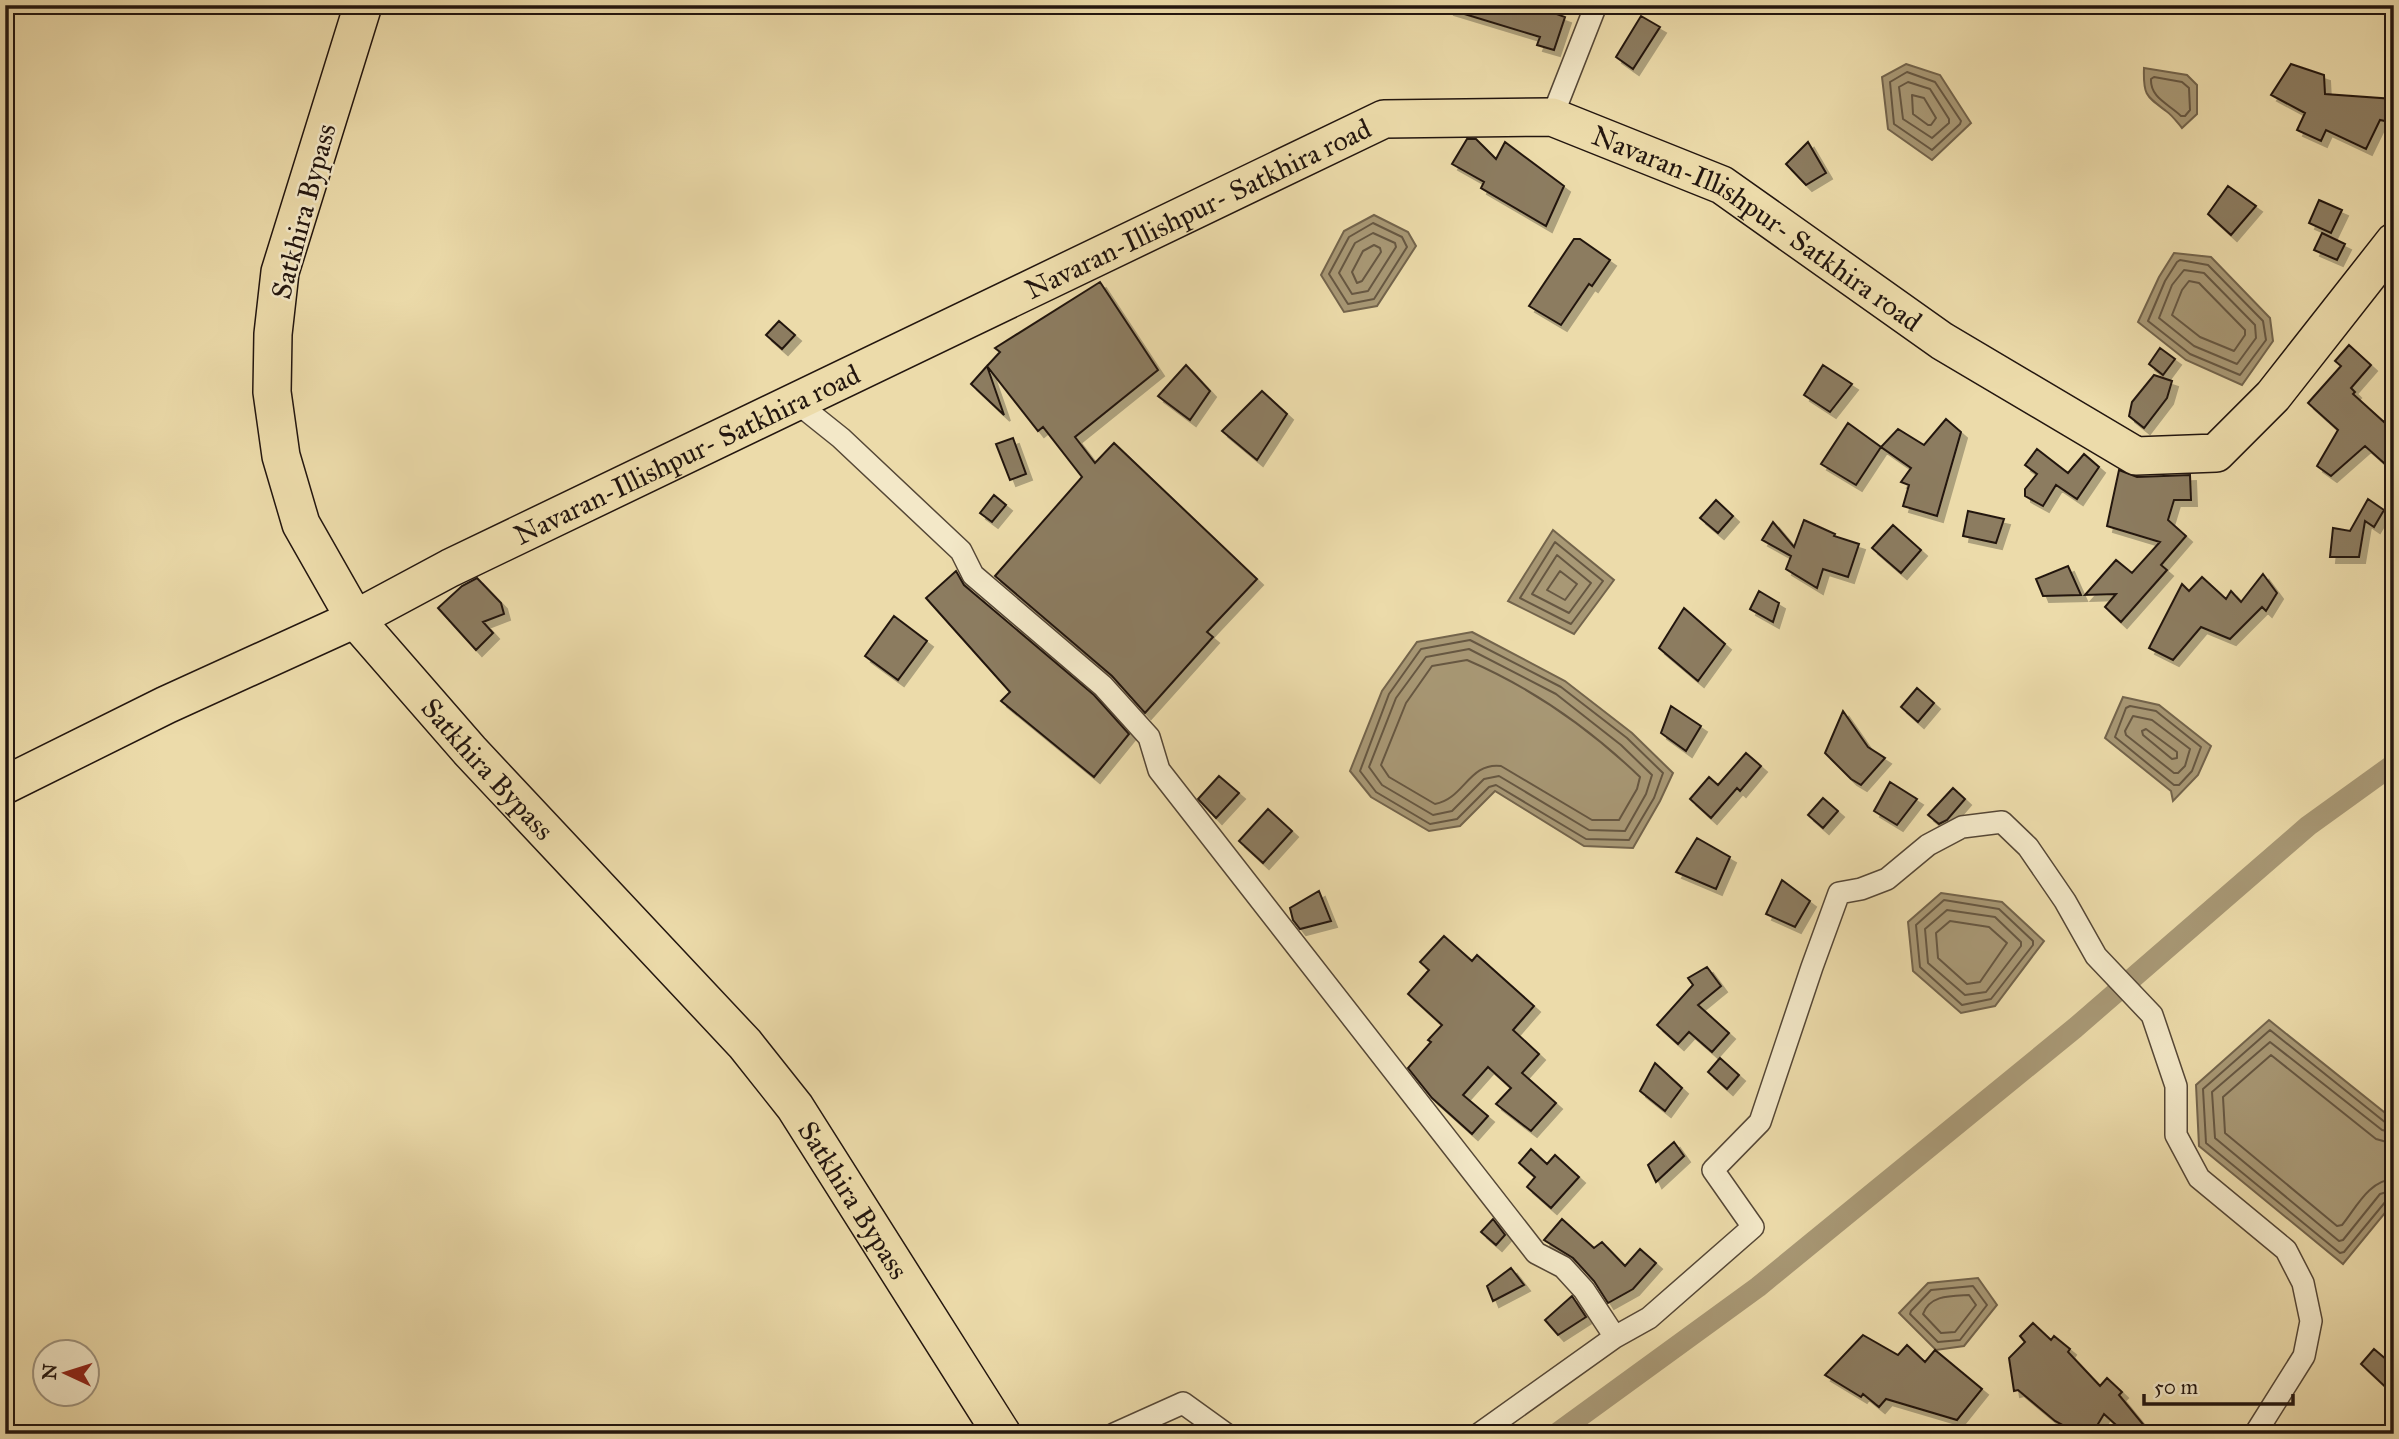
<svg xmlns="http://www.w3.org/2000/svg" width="2399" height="1439" viewBox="0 0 2399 1439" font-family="'IM FELL Great Primer',serif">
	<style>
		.water { fill: #a89875; stroke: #73644c; stroke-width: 2 }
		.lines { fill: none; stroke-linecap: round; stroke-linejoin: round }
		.shore { stroke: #665742; stroke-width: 2 }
		.canal { stroke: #a89875; stroke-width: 21 }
		.building { fill: #8c7c60; stroke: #23160f; stroke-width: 2; filter: url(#shadow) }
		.street-casing { stroke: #554736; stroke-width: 24 }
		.highway-casing { stroke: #23160f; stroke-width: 40 }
		.street { stroke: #f3e8c8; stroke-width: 21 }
		.highway { stroke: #ecdbaa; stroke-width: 37 }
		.labels { text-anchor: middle; stroke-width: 5; stroke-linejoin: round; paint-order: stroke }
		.street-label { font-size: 28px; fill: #23160f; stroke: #f3e8c8 }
	</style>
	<defs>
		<filter id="shadow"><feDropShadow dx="6" dy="6" stdDeviation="0" flood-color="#0004"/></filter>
	</defs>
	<rect width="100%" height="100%" fill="#ecdbaa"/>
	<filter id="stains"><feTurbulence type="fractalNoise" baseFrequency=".00286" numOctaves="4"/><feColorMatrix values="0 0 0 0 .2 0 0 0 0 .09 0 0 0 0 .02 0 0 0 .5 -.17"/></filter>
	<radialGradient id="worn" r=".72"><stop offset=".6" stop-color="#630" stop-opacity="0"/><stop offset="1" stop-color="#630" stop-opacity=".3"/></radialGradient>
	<!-- water -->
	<path class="water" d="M1906,64L1940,75L1971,123L1932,160L1888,129L1882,77Z
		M2144,68L2187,75L2197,85V114L2182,128C2177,122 2172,115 2166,111C2146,96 2143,95 2144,68Z
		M1374,215L1408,232L1416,246L1377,306L1344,312L1321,275L1344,231Z
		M2174,253L2211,257L2270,318L2273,341L2242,385L2186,360L2138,322L2159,277Z
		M1553,530L1614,580L1574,634L1508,601Z
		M1472,632L1565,681L1632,733L1673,773L1660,801L1633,848L1584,846L1495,791L1460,826L1429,831L1371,797L1350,771L1382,691L1417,642Z
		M2123,697L2159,705L2211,746L2198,775L2173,801L2171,791L2105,738Z
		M1941,893L2002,902L2044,941L1995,1006L1961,1013L1913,971L1908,922Z
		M2269,1020L2394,1120V1202L2343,1264L2199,1146L2196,1085Z
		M1978,1278L1997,1305L1964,1346L1936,1350L1899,1313L1928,1283Z"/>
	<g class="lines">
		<!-- shore -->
		<path class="shore" d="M1907,72L1935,82L1961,121L1960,124L1932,150L1894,124L1890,82Z
			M2154,77L2182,82L2189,88L2190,110L2185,116H2181C2169,104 2150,98 2151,79Z
			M1908,82L1930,89L1949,119V123L1932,138L1903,119L1899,87Z
			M1912,95L1924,98L1936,118L1931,125H1928L1913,114Z
			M1373,223L1402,237L1407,247L1374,299L1348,304L1329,274L1349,237Z
			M1373,233L1395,243L1396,247L1368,291L1352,294L1339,273L1355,243Z
			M1374,245L1380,248L1381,252L1362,281L1357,283L1352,272L1363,251Z
			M2180,260L2208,265L2263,321L2266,340L2240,375L2190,354L2148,321L2165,281L2177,262Z
			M2184,270L2204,273L2255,325L2256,338L2237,364L2194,346L2159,318L2172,285Z
			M2189,281L2199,283L2245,330V335L2234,351L2200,337L2172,315L2182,290Z
			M1555,542L1603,581L1571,624L1520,598Z
			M1557,555L1591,583L1569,613L1532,594Z
			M1560,571L1577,584L1565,600L1547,590Z
			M1470,640L1561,687L1627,738L1663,773L1654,798L1629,840L1586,839L1496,785L1489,787L1457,819L1430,824L1376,792L1360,771L1389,694L1421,649Z
			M1469,649L1556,694L1621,745L1652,775L1646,794L1625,831L1589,830L1499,776L1484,779L1452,811L1433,815L1382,785L1369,767L1396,698L1426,657Z
			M1467,660C1532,688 1589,728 1640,777L1637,789L1619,820H1592L1501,766C1469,762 1464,799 1435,804L1389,777L1381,765L1406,703L1432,666Z
			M2130,706L2156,711L2201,747L2192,771L2179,785H2174L2115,737L2126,708Z
			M2133,716L2152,720L2190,749L2185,766L2178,773H2174L2126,735L2125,731Z
			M2146,729L2177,752V758L2172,759L2143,735L2142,731Z
			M1944,900L1999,909L2033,941V945L1991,999L1962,1005L1920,967L1916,925Z
			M1947,910L1995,917L2021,942V946L1986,992L1965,995L1928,963L1925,929Z
			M1950,921L1989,927L2007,943L1980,982L1967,984L1938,958L1936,933Z
			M2394,1125L2386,1123L2270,1030L2203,1089L2206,1143L2340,1253L2344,1252L2386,1201L2394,1198
			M2394,1133L2382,1130L2270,1042L2212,1092L2215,1138L2339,1241L2343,1240L2380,1194L2394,1190
			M2394,1144L2376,1139L2271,1055L2223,1097L2225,1133L2337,1226L2342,1225C2356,1208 2369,1180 2394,1179
			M1973,1286L1987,1305L1960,1340L1938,1342L1910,1314L1911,1311L1931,1290Z
			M1969,1295L1976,1305L1955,1332L1941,1333L1923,1314C1930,1295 1950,1296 1969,1295Z"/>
		<!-- canal -->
		<path class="canal" d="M1556,1434L1758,1287L2075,1028L2308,826L2394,764"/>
	</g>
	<!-- building -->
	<path class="building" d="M1449,5H1532L1565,17L1554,50L1537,45L1540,37L1448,9Z
		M1641,16L1660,27L1633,69L1616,57Z
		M2291,64L2324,75L2325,94L2394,99V123L2380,120L2366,149L2326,130L2321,141L2297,130L2305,113L2271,95Z
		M1467,139H1476L1496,159L1505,142L1564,186L1546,226L1481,188L1484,182L1452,164Z
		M1808,142L1826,173L1806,185L1786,164Z
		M2228,186L2256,206L2231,235L2208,214Z
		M2319,200L2342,210L2331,233L2309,223Z
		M2322,233L2345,244L2337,260L2314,250Z
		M1574,239H1580L1610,260L1592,286L1589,284L1561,325L1529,306Z
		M1100,282L1158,370L1075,437L1095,463L1114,443L1257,579L1207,632L1213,637L1145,713L1112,676L995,576L1082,477L1043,427L1038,431L987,366L1000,352L995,348Z
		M779,321L795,335L782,349L766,335Z
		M2349,345L2371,365L2351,388L2355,392L2353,394L2384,422L2394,411V472L2365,446L2331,476L2317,466L2338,430L2308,403L2341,366L2335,361Z
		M2160,348L2175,359L2163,375L2149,364Z
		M1186,365L1210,391L1190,420L1158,396Z
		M1823,365L1852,384L1830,412L1804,395Z
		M987,366L1004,415L971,384Z
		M2154,375L2172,381L2167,398L2144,428L2129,416L2132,402Z
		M1262,391L1287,414L1257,460L1222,431Z
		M1946,419L1961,432L1937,516L1903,506L1909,485L1901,482L1911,468L1881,447L1898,429L1924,445Z
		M1848,423L1881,447L1856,485L1821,464Z
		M1013,438L1026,474L1010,480L996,444Z
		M2037,449L2068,473L2084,454L2099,467L2077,499L2056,485L2043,506L2025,496V489L2037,474L2025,465Z
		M2119,470L2137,477L2190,475L2191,500H2174L2168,520L2186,536L2161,565L2167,570L2121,622L2105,607L2116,594L2085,595L2116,560L2132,573L2160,542L2107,526Z
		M994,495L1006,505L992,522L980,513Z
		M2368,499L2384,510L2374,527L2365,521L2359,557H2330L2333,528L2350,531Z
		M1716,500L1733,516L1718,533L1700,518Z
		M1968,511L2004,519L1996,543L1963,536Z
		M1804,520L1835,534L1834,536L1859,544L1848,577L1823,569L1817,588L1786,569L1791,556L1762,540L1773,522L1794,547Z
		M1893,525L1921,550L1901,573L1872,548Z
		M2068,566L2081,595L2043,596L2036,579Z
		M956,571L964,585L1094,695L1129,734L1094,777L1001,701L1010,692L926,598Z
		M2263,574L2277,593L2266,611L2262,607L2230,639L2201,627L2173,660L2149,648L2182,584L2189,591L2202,577L2226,599L2231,591L2241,602Z
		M477,578L501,603L504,614L483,622L493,633L476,650L438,608L462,586Z
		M1759,591L1779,603L1773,622L1750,609Z
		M1684,608L1725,644L1698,681L1659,648Z
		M894,616L927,641L898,680L865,656Z
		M1917,688L1934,703L1918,722L1901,707Z
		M1671,706L1701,726L1686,751L1661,733Z
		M1843,711L1868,747L1885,758L1861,785L1851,779L1825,753Z
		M1746,753L1761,766L1740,791L1737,788L1711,818L1690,799L1709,777L1718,785Z
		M1219,776L1239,793L1216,818L1198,799Z
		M1890,782L1917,799L1897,825L1874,811Z
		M1953,788L1965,799L1947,820L1939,824L1928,815Z
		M1823,798L1838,811L1823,828L1808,815Z
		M1268,809L1292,831L1263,863L1239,841Z
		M1697,838L1730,857L1716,889L1676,872Z
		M1782,880L1810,901L1795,927L1766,914Z
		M1319,891L1331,921L1300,929L1293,920L1290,908Z
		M1444,936L1472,961L1477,955L1534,1006L1513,1030L1539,1054L1522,1073L1556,1103L1531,1131L1496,1104L1511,1088L1488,1067L1463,1095L1488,1116L1472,1134L1432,1098L1408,1068L1431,1042L1428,1040L1442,1025L1408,994L1429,970L1420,962Z
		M1707,967L1721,986L1698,1005L1729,1033L1712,1052L1689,1032L1678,1044L1657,1025L1693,985L1688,978Z
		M1720,1058L1739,1075L1727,1089L1708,1072Z
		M1655,1063L1682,1088L1665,1111L1640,1091Z
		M1674,1142L1684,1156L1656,1182L1648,1165Z
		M1531,1149L1547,1164L1555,1155L1579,1177L1551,1208L1527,1187L1535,1177L1519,1163Z
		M1493,1219L1505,1235L1496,1245L1481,1232Z
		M1562,1219L1594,1248L1602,1242L1625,1266L1640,1249L1656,1263L1633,1289L1608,1303L1594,1281L1573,1258L1544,1240Z
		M1511,1268L1524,1285L1493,1301L1487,1286Z
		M1572,1296L1586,1317L1558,1335L1545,1320Z
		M2033,1323L2051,1340L2054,1336L2070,1349L2068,1352L2100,1386L2107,1378L2122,1392L2119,1395L2151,1434H2126L2104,1414L2092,1434H2079L2055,1421L2018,1390L2014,1391L2009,1358L2025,1342L2020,1336Z
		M1863,1335L1898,1355L1907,1345L1925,1362L1935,1350L1982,1389L1957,1420L1886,1399L1879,1407L1863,1394L1861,1397L1825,1375Z
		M2374,1349L2394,1366V1395L2361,1364Z"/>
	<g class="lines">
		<!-- street casing -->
		<g class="street-casing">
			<path id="street" d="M1552,117L1596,5
				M796,402L841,438L961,551L973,575L1103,686L1149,737L1159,770L1536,1253L1563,1267L1584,1290L1615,1337
				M1114,1434L1183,1403L1226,1434
				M1479,1434L1615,1337L1649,1318L1753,1227L1713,1170L1760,1122L1812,967L1839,893L1861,889L1887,879L1928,845L1962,827L2002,822L2028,847L2065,901L2096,956L2152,1015L2176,1086V1135L2199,1178L2286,1250L2303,1283L2311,1321L2304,1356L2255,1434"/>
		</g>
		<!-- highway casing -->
		<g class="highway-casing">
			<g id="highway">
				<path id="s1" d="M363,5L280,272L273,334L272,392L281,456L301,524L355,619L470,751L745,1044L795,1107L1002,1434"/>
				<path id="s2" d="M5,785L166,705L355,619L450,568L1384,119L1552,117L1722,185L1942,341L2136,456L2216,453L2273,396L2394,242"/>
			</g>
		</g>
		<!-- street -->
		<use href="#street" class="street"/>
		<!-- highway -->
		<use href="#highway" class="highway"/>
	</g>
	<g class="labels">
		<!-- street labels -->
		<g class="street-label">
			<text dy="10" stroke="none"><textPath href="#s2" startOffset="1325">Navaran-Illishpur- Satkhira road</textPath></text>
			<text transform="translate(303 211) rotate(-75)" y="10">Satkhira Bypass</text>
			<text dy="10" stroke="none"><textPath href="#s2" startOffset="1934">Navaran-Illishpur- Satkhira road</textPath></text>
			<text dy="10" stroke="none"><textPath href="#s2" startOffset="758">Navaran-Illishpur- Satkhira road</textPath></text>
			<text dy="10" stroke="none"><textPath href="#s1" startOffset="845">Satkhira Bypass</textPath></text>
			<text dy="10" stroke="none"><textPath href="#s1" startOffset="1412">Satkhira Bypass</textPath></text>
		</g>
	</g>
	<!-- margin -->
	<rect width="2399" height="1439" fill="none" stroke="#ecdbaa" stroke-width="28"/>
	<rect x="7" y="7" width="2385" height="1425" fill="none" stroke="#23160f" stroke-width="3.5"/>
	<rect x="14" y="14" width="2371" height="1411" fill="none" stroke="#23160f" stroke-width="2"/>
	<!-- north arrow -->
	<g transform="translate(66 1373) rotate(274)"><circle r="33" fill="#f3e8c8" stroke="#a0947e" stroke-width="2"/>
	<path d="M0-5L12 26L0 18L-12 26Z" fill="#8f2418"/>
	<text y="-10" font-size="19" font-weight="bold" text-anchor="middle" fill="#23160f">N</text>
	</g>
	<!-- scale -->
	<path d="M2144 1394v10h149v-10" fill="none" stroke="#23160f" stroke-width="3.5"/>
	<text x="2154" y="1394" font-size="21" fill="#23160f" stroke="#f3e8c8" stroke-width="5" paint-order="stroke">50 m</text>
	<rect width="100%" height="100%" filter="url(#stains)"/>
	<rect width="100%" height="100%" fill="url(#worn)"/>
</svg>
